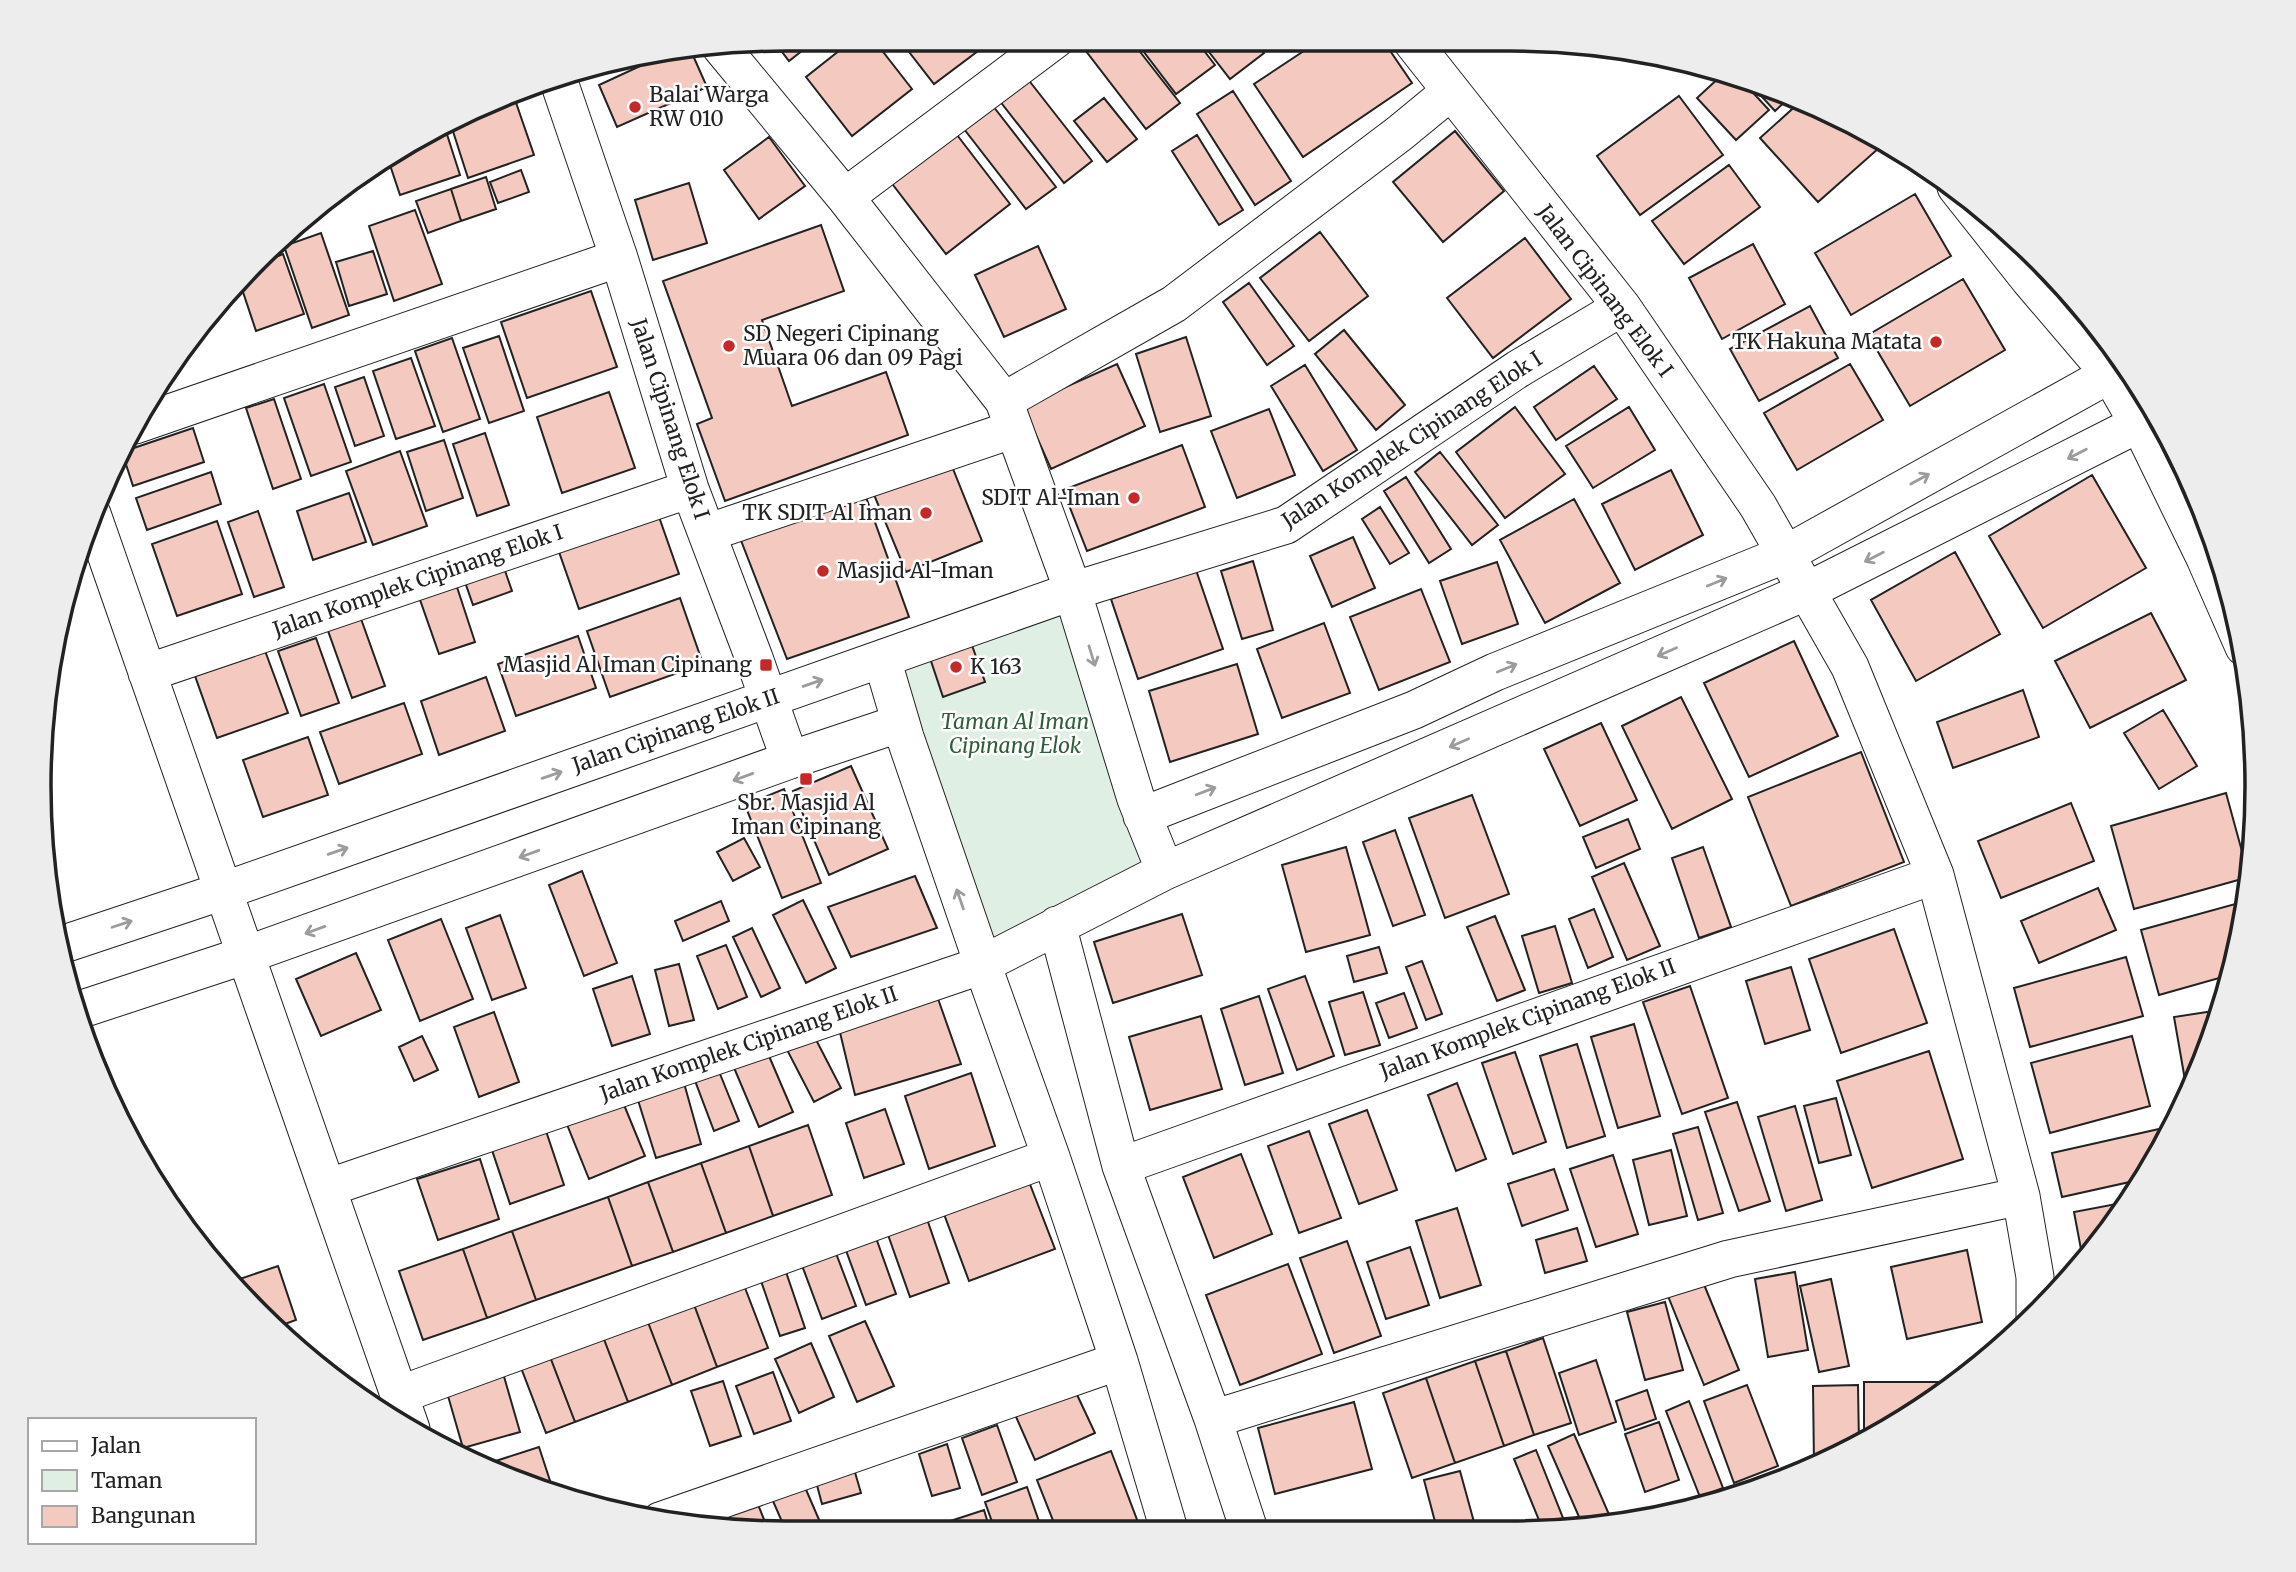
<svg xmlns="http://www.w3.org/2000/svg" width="2296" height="1572" viewBox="0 0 2296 1572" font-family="Merriweather,serif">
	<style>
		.green { fill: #e0efe3; stroke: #6f6f6f; stroke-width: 2 }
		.building { fill: #f3c9c0; stroke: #222; stroke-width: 2 }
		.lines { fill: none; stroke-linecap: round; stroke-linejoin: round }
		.minor-casing { stroke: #222; stroke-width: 39 }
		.minor { stroke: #fff; stroke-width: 37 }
		.oneway { stroke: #9c9c9c }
		.poi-dot { fill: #c62828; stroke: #fff; stroke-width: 2.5 }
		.labels { text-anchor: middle; stroke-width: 5; stroke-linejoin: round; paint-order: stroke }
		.poi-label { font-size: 21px; fill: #222; stroke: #fff; text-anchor: start }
		.street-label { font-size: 21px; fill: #222; stroke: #fff }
		.park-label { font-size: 21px; font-style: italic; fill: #2f5e38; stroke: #fff }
		.rim { fill: none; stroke: #222; stroke-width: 3.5 }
	</style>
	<rect width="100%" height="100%" fill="#fff"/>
	<!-- green -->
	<path class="green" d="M1074,597L1160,874L984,952L890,665Z"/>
	<!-- building -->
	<path class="building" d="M786,38L817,39L789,61L773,40Z
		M854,39H873L912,89L852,136L806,77Z
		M899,39H994L934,84Z
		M1084,39H1130L1180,103L1146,129L1079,42Z
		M1134,39H1195L1215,65L1176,94Z
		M1199,39H1252L1264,53L1230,79Z
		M1322,39H1382L1412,83L1303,157L1254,84Z
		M691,51L707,87L617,127L599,85L666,54Z
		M1722,75L1744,83L1769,110L1736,140L1697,98Z
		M1027,78L1092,161L1064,183L999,100Z
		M1752,86L1789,98L1775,111Z
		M512,91L534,155L468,178L450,122L500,96Z
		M1233,91L1291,181L1255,205L1197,114Z
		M1679,96L1723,155L1640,215L1597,156Z
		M1104,98L1137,139L1107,162L1074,121Z
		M1800,102L1841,116L1862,129L1879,148L1818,202L1760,138Z
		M993,106L1056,187L1026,209L964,129Z
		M444,125L460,175L400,195L387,156Z
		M954,131L1010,204L946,254L890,181Z
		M1455,131L1504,191L1443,242L1393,182Z
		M1197,135L1243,210L1219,225L1172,151Z
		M769,137L805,186L759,219L724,170Z
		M1729,165L1760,207L1684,264L1652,221Z
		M521,170L529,192L498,203L490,182Z
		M486,177L496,209L461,221L451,189Z
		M689,183L707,243L653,260L635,200Z
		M451,189L461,221L428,233L416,201Z
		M1915,194L1951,256L1851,315L1815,253Z
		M415,210L442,284L394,301L369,226Z
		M821,225L844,291L762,320L792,406L886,372L908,435L725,501L697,424L712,418L663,281Z
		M1320,232L1368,296L1309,341L1260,278Z
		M321,233L349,315L312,328L284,246Z
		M1525,238L1571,299L1493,358L1447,298Z
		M1753,244L1785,304L1722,339L1689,278Z
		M1038,246L1066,309L1004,337L975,275Z
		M373,251L387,294L349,306L336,262Z
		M283,254L304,314L256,331L239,280L258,264Z
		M1963,279L2005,350L1910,406L1868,335Z
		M1249,283L1294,346L1267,365L1223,302Z
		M591,291L617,367L527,398L501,322Z
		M1810,306L1838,358L1759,401L1730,349Z
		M1344,330L1405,405L1376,430L1315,354Z
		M499,336L524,411L489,423L463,348Z
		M1186,337L1211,416L1160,432L1136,354Z
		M452,338L480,419L443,432L415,351Z
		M411,358L435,426L396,439L373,371Z
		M1117,364L1145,426L1051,469L1023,406Z
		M1850,364L1883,420L1797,470L1764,413Z
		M1305,365L1357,450L1323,471L1271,386Z
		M1594,366L1617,399L1556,440L1534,407Z
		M364,377L384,436L355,446L335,387Z
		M324,384L351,462L311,476L284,398Z
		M609,392L635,468L562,493L537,417Z
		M274,399L301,479L273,489L246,408Z
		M1515,407L1565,474L1505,518L1456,452Z
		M1629,407L1655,450L1593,488L1566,446Z
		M1269,409L1295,475L1237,498L1211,431Z
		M193,428L204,462L133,486L122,452Z
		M485,433L509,505L477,516L453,444Z
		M444,440L463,498L426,511L407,452Z
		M1182,445L1205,507L1087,551L1063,490Z
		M400,451L427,526L373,545L346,471Z
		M1440,452L1498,525L1472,545L1415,472Z
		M947,454L982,541L906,572L870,485Z
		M1671,470L1703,535L1635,570L1602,504Z
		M211,472L221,504L147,530L136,498Z
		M2092,475L2146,568L2043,628L1989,536Z
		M1406,477L1451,549L1429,563L1384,491Z
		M862,486L909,617L787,659L735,525Z
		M349,493L366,542L313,560L297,511Z
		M1574,499L1620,583L1545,623L1500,540Z
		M1380,507L1409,553L1390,564L1362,519Z
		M258,511L284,587L254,597L228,522Z
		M658,514L679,574L579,609L558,549Z
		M217,521L242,594L177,616L152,544Z
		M1353,537L1375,588L1332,607L1310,556Z
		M1955,552L2000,634L1916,681L1871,600Z
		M1253,561L1273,630L1242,639L1221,571Z
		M1497,562L1518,624L1462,644L1440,581Z
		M503,565L512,591L473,605L464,579Z
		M1196,570L1223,649L1138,679L1111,599Z
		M455,581L475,642L439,654L418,594Z
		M1421,589L1450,662L1379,690L1350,617Z
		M680,598L703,664L610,697L587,631Z
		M2151,613L2186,680L2090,728L2055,661Z
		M360,616L385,686L352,698L327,628Z
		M1324,623L1350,693L1282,718L1257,649Z
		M578,636L596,688L516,716L498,664Z
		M969,637L985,682L943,697L928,652Z
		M316,638L339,703L301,716L278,651Z
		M1794,641L1838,736L1749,777L1704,683Z
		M264,648L288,713L217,738L194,673Z
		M1237,664L1258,734L1170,762L1149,691Z
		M486,677L505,731L439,755L421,701Z
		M2023,690L2039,737L1953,768L1937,722Z
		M1681,697L1732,799L1672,829L1622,726Z
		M404,703L422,754L339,784L320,732Z
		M2163,710L2197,766L2159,789L2124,733Z
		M1601,723L1637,800L1580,826L1544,749Z
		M308,737L328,795L263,817L243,760Z
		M1861,752L1904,862L1791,906L1748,797Z
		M851,766L888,849L829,875L793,791Z
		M784,789L821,883L782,898L745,805Z
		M2226,793L2249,877L2134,909L2111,826Z
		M1472,795L1509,894L1445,918L1409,818Z
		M2071,803L2094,861L2001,898L1978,841Z
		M1628,819L1640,849L1596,868L1583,837Z
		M1395,830L1425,915L1393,926L1363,842Z
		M744,838L760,867L733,881L717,852Z
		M1346,847L1370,935L1306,952L1282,865Z
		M1703,847L1731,927L1699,938L1672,858Z
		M1624,863L1660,946L1627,960L1592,877Z
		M582,871L617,963L584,976L549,885Z
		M915,876L937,928L851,957L828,907Z
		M2098,888L2116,930L2039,963L2021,921Z
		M803,900L836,968L806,983L773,915Z
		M721,901L729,921L683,941L675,921Z
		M2246,901L2243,932L2230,975L2159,995L2141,930Z
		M1594,909L1613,957L1588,968L1569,919Z
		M1182,914L1202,975L1113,1003L1094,942Z
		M500,915L526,988L492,1000L466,928Z
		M1495,916L1525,990L1497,1001L1467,927Z
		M441,919L473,999L420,1021L388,940Z
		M1555,926L1572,983L1539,993L1522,936Z
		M752,928L780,988L761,997L733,937Z
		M1894,929L1927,1023L1841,1053L1809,959Z
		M726,945L747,997L718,1009L697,956Z
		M1379,947L1387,973L1354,982L1347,956Z
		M356,953L381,1010L321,1036L296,979Z
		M2126,957L2143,1016L2030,1047L2014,988Z
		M1422,961L1442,1014L1426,1020L1406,967Z
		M679,964L694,1020L669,1026L655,970Z
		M1791,967L1810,1030L1765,1044L1746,981Z
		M632,976L650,1034L612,1046L593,989Z
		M1305,976L1334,1056L1297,1070L1268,989Z
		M1690,986L1728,1098L1682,1114L1643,1002Z
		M1363,992L1380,1045L1345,1055L1329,1002Z
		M936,993L961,1064L855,1095L837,1020Z
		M1404,993L1417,1028L1389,1038L1376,1003Z
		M1259,996L1283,1073L1245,1085L1221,1009Z
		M2220,1010L2200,1072L2198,1078L2185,1080L2174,1017Z
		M494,1012L519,1082L479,1097L454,1027Z
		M1201,1016L1222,1089L1150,1110L1129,1037Z
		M1634,1024L1660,1116L1618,1128L1591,1037Z
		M811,1030L841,1088L814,1102L784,1044Z
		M422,1036L438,1070L414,1081L399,1047Z
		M2132,1036L2150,1106L2050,1133L2031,1063Z
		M1577,1044L1605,1136L1567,1148L1540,1056Z
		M766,1049L793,1112L759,1127L732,1063Z
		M1929,1051L1963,1159L1872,1188L1837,1081Z
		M1515,1052L1546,1142L1513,1154L1482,1063Z
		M718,1069L739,1121L714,1131L694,1078Z
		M971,1073L995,1146L929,1169L905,1096Z
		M684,1083L701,1144L656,1158L637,1097Z
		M1457,1083L1486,1159L1456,1171L1428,1095Z
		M1836,1098L1851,1155L1819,1163L1804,1106Z
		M622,1100L645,1156L589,1179L566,1122Z
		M1737,1102L1770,1201L1739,1211L1705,1112Z
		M1795,1106L1822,1200L1786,1211L1758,1117Z
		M885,1109L904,1164L864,1178L846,1123Z
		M1367,1110L1397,1190L1359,1204L1329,1124Z
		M808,1125L832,1195L773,1216L749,1146Z
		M1698,1127L1723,1213L1698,1220L1673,1134Z
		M2159,1129L2162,1144L2143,1179L2062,1197L2052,1153Z
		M546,1131L564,1185L510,1204L492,1150Z
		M1309,1131L1341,1218L1299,1233L1268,1146Z
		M749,1146L773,1216L726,1233L701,1163Z
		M1671,1150L1687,1216L1649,1225L1633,1160Z
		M1241,1154L1272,1234L1214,1258L1183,1177Z
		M1613,1155L1638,1234L1596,1247L1570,1169Z
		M480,1159L499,1219L438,1240L417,1179Z
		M701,1163L726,1233L673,1252L648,1182Z
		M1554,1169L1568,1210L1522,1226L1508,1184Z
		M1026,1174L1055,1249L969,1281L941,1206Z
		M648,1182L673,1252L632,1266L608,1197Z
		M608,1197L632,1266L536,1300L512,1231Z
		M2132,1201L2131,1202L2083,1260L2074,1212Z
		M1457,1208L1481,1285L1440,1298L1416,1221Z
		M927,1219L949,1283L910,1297L887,1232Z
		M1577,1228L1587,1261L1545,1273L1536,1240Z
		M512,1231L536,1300L487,1318L463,1249Z
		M875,1235L896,1294L866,1305L844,1245Z
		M1347,1241L1381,1336L1334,1353L1300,1258Z
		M1410,1247L1429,1305L1386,1319L1367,1262Z
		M834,1248L856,1306L822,1319L800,1260Z
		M463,1249L487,1318L423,1340L399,1271Z
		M1967,1250L1982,1322L1907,1339L1891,1267Z
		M1288,1264L1322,1354L1240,1385L1206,1295Z
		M278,1266L296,1320L274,1328L257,1314L231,1282Z
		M785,1269L805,1328L780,1336L760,1278Z
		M1795,1272L1808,1350L1768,1357L1755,1279Z
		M1831,1279L1849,1366L1819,1372L1800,1286Z
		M742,1280L768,1348L717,1367L692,1299Z
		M1703,1282L1739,1370L1704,1385L1668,1296Z
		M692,1299L717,1367L672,1385L646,1317Z
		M1665,1302L1683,1370L1645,1380L1627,1312Z
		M646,1317L672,1385L628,1402L602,1334Z
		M865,1321L894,1386L857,1402L829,1336Z
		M602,1334L628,1402L575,1422L549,1354Z
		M1543,1338L1571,1423L1534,1435L1506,1351Z
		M811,1343L834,1397L799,1413L775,1359Z
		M1506,1351L1534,1435L1504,1446L1475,1361Z
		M549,1354L575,1422L546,1433L520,1365Z
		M1596,1360L1616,1422L1579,1435L1559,1373Z
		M1475,1361L1504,1446L1455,1463L1426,1378Z
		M773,1372L791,1421L754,1434L736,1386Z
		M503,1373L520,1432L463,1448L446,1389Z
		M1426,1378L1455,1463L1412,1478L1383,1393Z
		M723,1381L741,1436L710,1446L691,1391Z
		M1864,1382H1957L1926,1407L1864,1443Z
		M1072,1384L1095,1433L1035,1460L1013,1410Z
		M1747,1385L1778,1466L1734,1483L1704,1401Z
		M1858,1385L1859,1446L1841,1456L1814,1465L1813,1386Z
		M1647,1390L1656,1419L1625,1430L1616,1401Z
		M1689,1401L1723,1488L1700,1497L1666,1411Z
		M1354,1402L1372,1469L1275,1494L1258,1428Z
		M1659,1422L1679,1480L1645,1492L1625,1434Z
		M997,1425L1017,1482L982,1495L962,1438Z
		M1574,1434L1611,1519L1598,1525L1583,1526L1548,1446Z
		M947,1444L960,1488L932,1496L919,1454Z
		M539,1447L554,1493L500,1476L480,1466Z
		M1536,1450L1567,1528L1543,1530L1514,1459Z
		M1111,1451L1139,1525L1117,1533H1058L1037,1480Z
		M852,1462L861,1493L822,1504L814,1474Z
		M1460,1471L1477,1533H1438L1424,1480Z
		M801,1478L820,1522L794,1533H787L769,1492Z
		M1027,1487L1043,1533H996L985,1502Z
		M757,1502L769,1532L733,1528L727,1515Z
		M984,1510L991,1533H937L935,1526Z"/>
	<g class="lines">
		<!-- minor casing -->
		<g class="minor-casing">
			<path id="minor" d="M1410,39L1622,307L1758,506L1850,667L1935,875L2021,1196L2035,1277V1318
				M721,47L845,197L1004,401L1067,574L1136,799L1165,871
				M557,76L619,258L690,489L754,658L790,760
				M1956,187L2029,279L2110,374L2147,439L2205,558L2244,647
				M845,197L1056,39
				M1004,401L1174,304L1400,133L1451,91
				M135,425L619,258
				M92,514L411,1429
				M707,533L1014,429
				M882,659L905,737L983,964L981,970
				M147,673L690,489
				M1142,816L1414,710L1495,672L1786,554L2110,374
				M1057,925L1121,1166L1213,1419L1250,1533
				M58,946L223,891L1079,589L1286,525L1518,369L1622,307
				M983,964L1165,871L1807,591L2138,424L2154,413
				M79,1010L246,955L790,760L901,723
				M1121,1166L1935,875
				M327,1188L974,968L981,970L986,975L1051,1157L1119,1361L1170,1533
				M399,1395L1051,1157
				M1213,1419L1729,1259L2021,1196
				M660,1521L1119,1361"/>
		</g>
		<!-- minor -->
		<use href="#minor" class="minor"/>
	</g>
	<!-- one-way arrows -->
	<defs><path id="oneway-shaft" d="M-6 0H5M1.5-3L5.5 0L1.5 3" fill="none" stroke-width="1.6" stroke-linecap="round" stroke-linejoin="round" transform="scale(1.75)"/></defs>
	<g class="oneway">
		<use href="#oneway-shaft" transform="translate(2077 454) rotate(153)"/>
		<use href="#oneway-shaft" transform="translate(1920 479) rotate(-29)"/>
		<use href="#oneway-shaft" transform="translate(1874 557) rotate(153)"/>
		<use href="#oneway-shaft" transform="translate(1717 582) rotate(-22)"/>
		<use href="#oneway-shaft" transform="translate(1667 652) rotate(156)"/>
		<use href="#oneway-shaft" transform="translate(1092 656) rotate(73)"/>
		<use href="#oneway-shaft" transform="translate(1507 668) rotate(-22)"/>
		<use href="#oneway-shaft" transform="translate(813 683) rotate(-19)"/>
		<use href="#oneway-shaft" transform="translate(1459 743) rotate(156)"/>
		<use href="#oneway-shaft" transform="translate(552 775) rotate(-19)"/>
		<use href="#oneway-shaft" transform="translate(743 777) rotate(160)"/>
		<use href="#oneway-shaft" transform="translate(1206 791) rotate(-21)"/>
		<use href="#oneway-shaft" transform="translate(338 851) rotate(-19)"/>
		<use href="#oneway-shaft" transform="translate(529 854) rotate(160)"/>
		<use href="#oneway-shaft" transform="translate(960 899) rotate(-109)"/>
		<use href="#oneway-shaft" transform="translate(122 924) rotate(-18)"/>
		<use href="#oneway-shaft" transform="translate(315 930) rotate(160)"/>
	</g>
	<!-- markers -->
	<g class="poi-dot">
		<circle cx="635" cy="107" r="7"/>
		<circle cx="1936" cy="342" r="7"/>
		<circle cx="729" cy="346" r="7"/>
		<circle cx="1134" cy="498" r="7"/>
		<circle cx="926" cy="513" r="7"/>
		<circle cx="823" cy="571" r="7"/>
		<rect x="759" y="658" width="14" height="14" rx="3.5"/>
		<circle cx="956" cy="667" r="7"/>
		<rect x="799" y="772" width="14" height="14" rx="3.5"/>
	</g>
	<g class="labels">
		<!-- poi labels -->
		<g class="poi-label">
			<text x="649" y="102">Balai Warga<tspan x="649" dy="24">RW 010</tspan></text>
			<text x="743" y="341">SD Negeri Cipinang<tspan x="743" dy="24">Muara 06 dan 09 Pagi</tspan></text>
			<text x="1922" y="349" text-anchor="end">TK Hakuna Matata</text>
			<text x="1120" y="505" text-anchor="end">SDIT Al-Iman</text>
			<text x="912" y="520" text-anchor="end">TK SDIT Al Iman</text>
			<text x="837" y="578">Masjid Al-Iman</text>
			<text x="752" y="672" text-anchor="end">Masjid Al Iman Cipinang</text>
			<text x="970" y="674">K 163</text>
			<text x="806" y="810" text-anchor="middle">Sbr. Masjid Al<tspan x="806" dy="24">Iman Cipinang</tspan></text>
		</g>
		<!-- street labels -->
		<g class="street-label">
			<text transform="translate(1605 291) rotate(53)" y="7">Jalan Cipinang Elok I</text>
			<text transform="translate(670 419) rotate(72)" y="7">Jalan Cipinang Elok I</text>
			<text transform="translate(1412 440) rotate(-33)" y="7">Jalan Komplek Cipinang Elok I</text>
			<text transform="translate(418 581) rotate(-19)" y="7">Jalan Komplek Cipinang Elok I</text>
			<text transform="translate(676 731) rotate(-19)" y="7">Jalan Cipinang Elok II</text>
			<text transform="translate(1528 1019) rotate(-20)" y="7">Jalan Komplek Cipinang Elok II</text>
			<text transform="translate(749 1044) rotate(-19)" y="7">Jalan Komplek Cipinang Elok II</text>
		</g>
		<!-- park labels -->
		<g class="park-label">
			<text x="1015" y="729">Taman Al Iman<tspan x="1015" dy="24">Cipinang Elok</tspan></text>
		</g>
	</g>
	<!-- crop -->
	<path d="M0 0H2296V1572H0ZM786 51H1510A735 735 0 0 1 2245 786V786A735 735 0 0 1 1510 1521H786A735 735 0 0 1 51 786V786A735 735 0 0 1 786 51Z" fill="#ededed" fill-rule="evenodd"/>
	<path class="rim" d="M786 51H1510A735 735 0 0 1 2245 786V786A735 735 0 0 1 1510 1521H786A735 735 0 0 1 51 786V786A735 735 0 0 1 786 51Z"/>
	<!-- legend -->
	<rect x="28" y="1418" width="228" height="126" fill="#ffffff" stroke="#a7a7a7" stroke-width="2"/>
	<rect x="42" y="1441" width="35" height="10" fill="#ffffff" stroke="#a7a7a7" stroke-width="2"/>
	<text x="91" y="1453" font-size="21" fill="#222222">Jalan</text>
	<rect x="42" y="1470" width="35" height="21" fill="#e0efe3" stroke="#a7a7a7" stroke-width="2"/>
	<text x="91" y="1488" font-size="21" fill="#222222">Taman</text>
	<rect x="42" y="1506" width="35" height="21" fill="#f3c9c0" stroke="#a7a7a7" stroke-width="2"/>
	<text x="91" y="1523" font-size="21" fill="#222222">Bangunan</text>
</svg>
